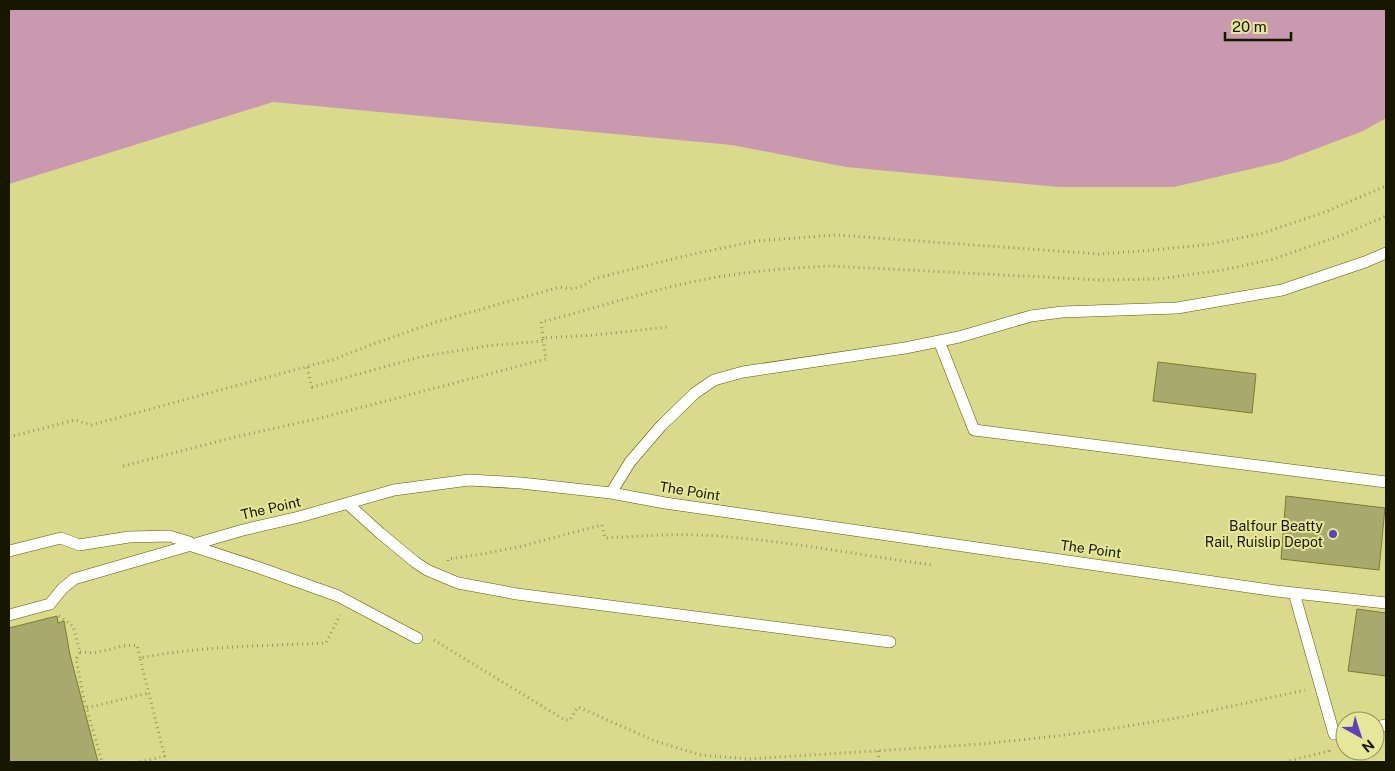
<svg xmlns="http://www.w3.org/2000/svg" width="1395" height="771" viewBox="0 0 1395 771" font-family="'Public Sans',sans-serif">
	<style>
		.green { fill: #c999af }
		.building { fill: #a8aa6d; stroke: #7c7c2d }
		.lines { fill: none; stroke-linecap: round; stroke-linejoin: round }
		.service-casing { stroke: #5d5c00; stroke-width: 12 }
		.path { stroke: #98985c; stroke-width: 3; stroke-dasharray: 1 4; stroke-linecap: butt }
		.service { stroke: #fff; stroke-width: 11 }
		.poi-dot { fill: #5f41b9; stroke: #e6e798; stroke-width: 2 }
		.labels { text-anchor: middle; stroke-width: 4; stroke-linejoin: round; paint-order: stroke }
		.street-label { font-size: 14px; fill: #171700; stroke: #e6e798 }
		.poi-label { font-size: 14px; fill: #171700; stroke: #e6e798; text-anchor: end }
	</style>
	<rect width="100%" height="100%" fill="#d9da8b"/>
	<!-- green -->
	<path class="green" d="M9,9H1386V118L1363,131L1281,162L1174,187H1059L846,167L732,145L273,102L9,184Z"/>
	<!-- building -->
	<path class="building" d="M1158,362L1256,374L1252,413L1153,401Z
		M1286,496L1385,508L1379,570L1281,559Z
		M1357,609L1386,613V676L1348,671Z
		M57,616L58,623L64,621L70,655L98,762H9V628Z"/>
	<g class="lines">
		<!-- service casing -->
		<g class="service-casing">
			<path id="service" d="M939,341L974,430L1386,482
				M611,493L630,462L661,426L695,393L714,380L743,372L905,348L959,337L1031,316L1062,312L1177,308L1282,290L1365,262L1386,253
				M348,504L380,533L415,562L427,570L458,583L517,594L890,642
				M9,551L61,538L79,545L129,537L169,536L189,542V545L257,567L338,596L417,638
				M1294,593L1334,734L1345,732
				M9,615L50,604L62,589L74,579L243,530L299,517L394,490L469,480L521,483L611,493L665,503L1276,591L1386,603
				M1375,727L1386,725"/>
		</g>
		<!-- path -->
		<path class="path" d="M543,338L541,322C598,308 655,288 712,278C751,271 791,268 831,266L1100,280L1158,279L1223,270L1274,259L1342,235L1386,216
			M543,340V338L595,335L668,327
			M9,437L75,420L91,425L335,359L373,344L436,322L560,287C572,291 583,287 593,279L685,256L755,241L836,235L1099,254L1142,251L1212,244L1263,233L1325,212L1386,186
			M123,466L235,437L321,418L546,359L543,341L486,346L420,357L312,387L307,367
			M448,561V559L483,554L518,547L602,525L605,538C642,536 679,533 716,536C788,541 860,555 932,565
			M59,616L73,626L80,652L76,659L84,699L102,762
			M434,640L565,720H570L578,707L655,741L701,755L749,759L982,744L1057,736L1116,728L1182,717L1305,690
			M80,652L94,653L123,646L137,645L140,658
			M87,708L148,693
			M878,751L879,762
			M140,762L165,756
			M166,762L140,658C200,646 265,646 326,643L340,615
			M1285,762L1329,751V750"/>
		<!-- service -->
		<use href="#service" class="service"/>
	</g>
	<!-- markers -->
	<circle class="poi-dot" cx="1333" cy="534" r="5"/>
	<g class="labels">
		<!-- street labels -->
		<g class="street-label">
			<text transform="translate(690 491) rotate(9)" y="5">The Point</text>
			<text transform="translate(271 508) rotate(-13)" y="5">The Point</text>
			<text transform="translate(1091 549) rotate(8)" y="5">The Point</text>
		</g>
		<!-- poi labels -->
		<g class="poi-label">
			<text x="1323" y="531">Balfour Beatty<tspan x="1323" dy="16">Rail, Ruislip Depot</tspan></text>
		</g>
	</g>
	<!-- border -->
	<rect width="1395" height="771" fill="none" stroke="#171700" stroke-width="20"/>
	<!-- north arrow -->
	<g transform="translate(1360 736) rotate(141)"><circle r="24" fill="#e6e798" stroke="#93945b"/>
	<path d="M0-4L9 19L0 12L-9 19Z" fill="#5f41b9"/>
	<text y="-8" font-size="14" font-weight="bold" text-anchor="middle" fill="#171700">N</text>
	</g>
	<!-- scale -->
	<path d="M1225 32v8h66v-8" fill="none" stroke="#171700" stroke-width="2.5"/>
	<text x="1232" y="32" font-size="15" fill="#171700" stroke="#e6e798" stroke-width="4" paint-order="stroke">20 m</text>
</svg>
